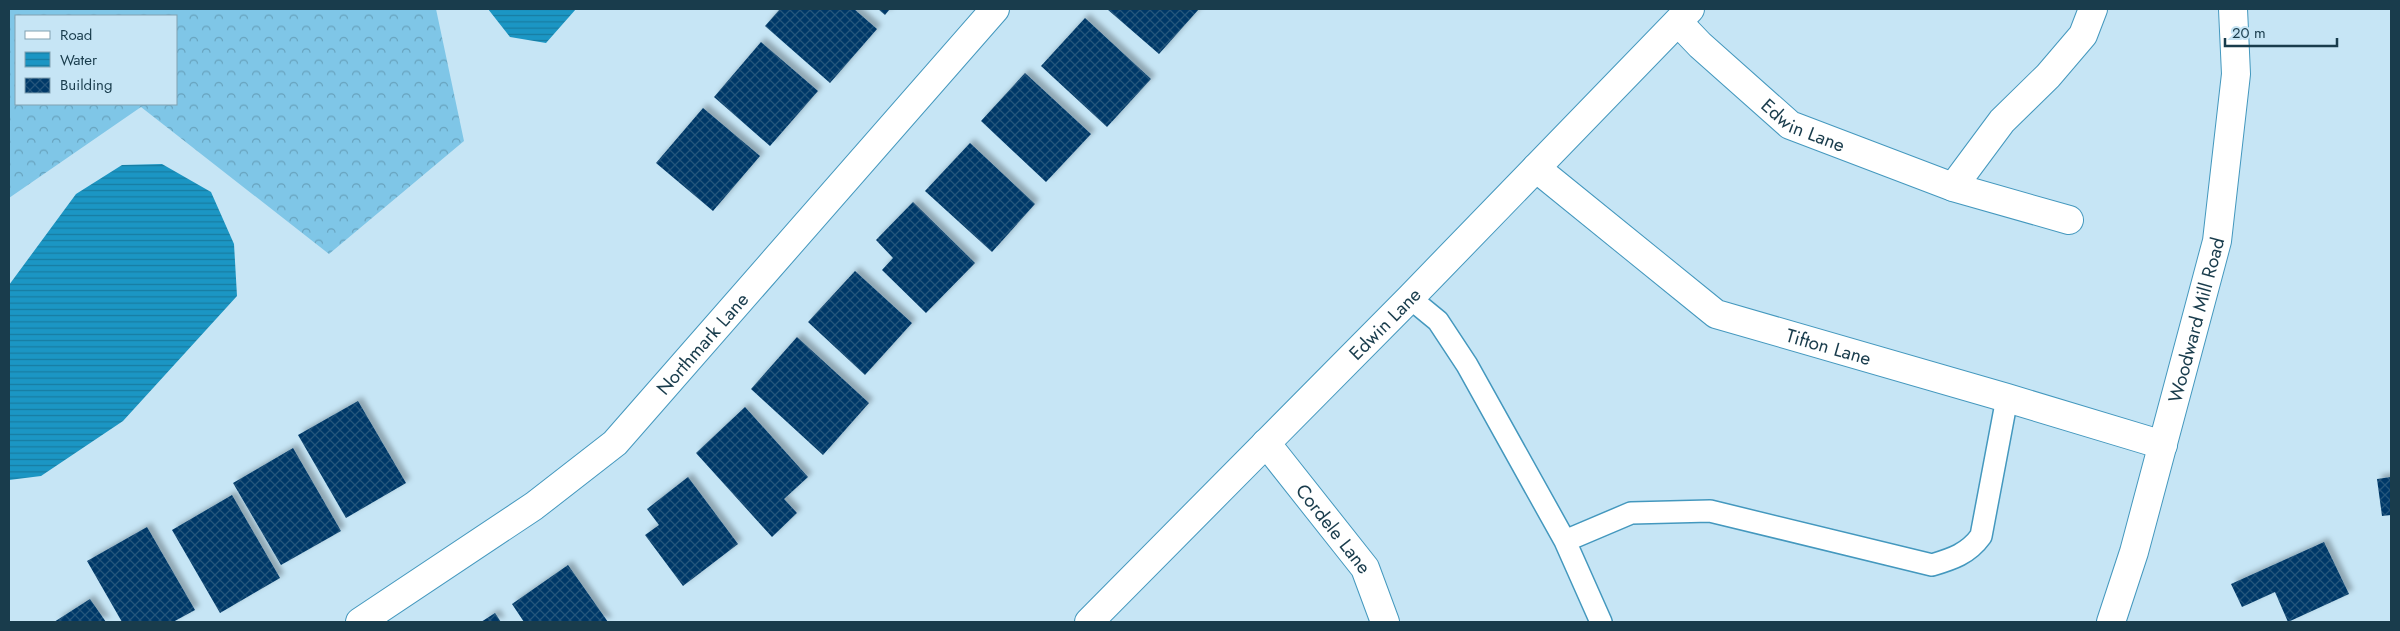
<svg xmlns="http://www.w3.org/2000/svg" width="2400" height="631" viewBox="0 0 2400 631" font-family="Jost,sans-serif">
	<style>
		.forest { fill: url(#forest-crowns); fill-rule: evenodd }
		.water { fill: url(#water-rules) }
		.building { fill: url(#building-cross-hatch); filter: url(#shadow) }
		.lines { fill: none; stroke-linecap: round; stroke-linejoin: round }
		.service-casing { stroke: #4498be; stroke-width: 24 }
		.minor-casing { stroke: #4498be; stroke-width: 30 }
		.tertiary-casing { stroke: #4498be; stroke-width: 30 }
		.service { stroke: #fff; stroke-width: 21 }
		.minor { stroke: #fff; stroke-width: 28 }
		.tertiary { stroke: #fff; stroke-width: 28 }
		.labels { text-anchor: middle; stroke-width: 5; stroke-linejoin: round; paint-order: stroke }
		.street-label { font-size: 19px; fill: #193c4c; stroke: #c6e5f5 }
	</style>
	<defs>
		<pattern id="forest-crowns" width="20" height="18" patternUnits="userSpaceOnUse" patternTransform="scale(1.25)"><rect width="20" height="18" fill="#7fc6e7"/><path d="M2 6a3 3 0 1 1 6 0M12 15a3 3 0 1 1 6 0" fill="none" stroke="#67a2bd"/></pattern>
		<pattern id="water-rules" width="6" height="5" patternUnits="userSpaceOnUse" patternTransform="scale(1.25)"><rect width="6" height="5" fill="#1b96c4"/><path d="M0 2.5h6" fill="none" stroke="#177ca1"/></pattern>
		<pattern id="building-cross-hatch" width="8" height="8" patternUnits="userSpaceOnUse" patternTransform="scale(1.25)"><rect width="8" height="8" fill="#003968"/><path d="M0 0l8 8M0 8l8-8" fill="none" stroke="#25557b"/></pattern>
		<filter id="shadow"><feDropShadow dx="4.5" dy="-4.5" stdDeviation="2.5" flood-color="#0004"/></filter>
	</defs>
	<rect width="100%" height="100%" fill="#c6e5f5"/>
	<!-- forest -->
	<path class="forest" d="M9,9H436L464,141L329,254L141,107L9,198ZM16,16H176V104H16Z"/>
	<!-- water -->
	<path class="water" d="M488,9H576L546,43L510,37Z
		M162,164L211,192L234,244L237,296L123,421L41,476L9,480V285L76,194L122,165Z"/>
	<!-- building -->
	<path class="building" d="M780,9H854L877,29L830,83L765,26Z
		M878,9H890L885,15Z
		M1107,9H1199L1159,54Z
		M1085,18L1151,79L1107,127L1041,66Z
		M761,42L818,91L770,146L714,97Z
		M1025,73L1091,134L1046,182L981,121Z
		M703,108L760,156L713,211L656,163Z
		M970,143L1035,204L992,252L925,191Z
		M913,202L975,263L926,313L882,270L893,258L876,240Z
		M855,271L912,323L865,375L808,322Z
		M797,337L869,403L823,455L751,389Z
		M358,401L406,483L346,518L298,435Z
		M745,407L808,477L784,499L797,513L772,537L696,453Z
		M293,448L341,531L281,565L233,483Z
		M688,477L738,544L683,586L645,535L659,525L647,509Z
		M2391,477V515L2382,516L2377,479Z
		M232,495L280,578L220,613L172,530Z
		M147,527L195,610L173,622H122L87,561Z
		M2324,542L2349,594L2288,622L2275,592L2242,607L2231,584Z
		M568,565L608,622H524L512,604Z
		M90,599L106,622H54Z
		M495,613L501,622H481Z"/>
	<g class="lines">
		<!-- service casing -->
		<g class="service-casing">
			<path id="service" d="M1410,298L1438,321L1467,365L1565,541L1601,622
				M1565,541L1631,513L1710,511L1932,565C1952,559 1968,554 1981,536L2007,398"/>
		</g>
		<!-- minor casing -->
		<g class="minor-casing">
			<g id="minor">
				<path id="s1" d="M1678,22L1700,45L1790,125L1953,187L2069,220"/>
				<path id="s2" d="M1536,168L1716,314L2007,398L2163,445"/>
				<path d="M1953,187L2002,121L2048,76L2083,35L2093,9"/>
				<path id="s3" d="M1266,443L1365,568L1385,622"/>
				<path id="s4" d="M360,622L534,506L615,443L995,9"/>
				<path id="s5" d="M1089,622L1410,298L1690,9"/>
			</g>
		</g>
		<!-- tertiary casing -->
		<g class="tertiary-casing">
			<g id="tertiary">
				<path id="s6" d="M2111,622L2134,552L2217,241L2236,74L2233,9"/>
			</g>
		</g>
		<!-- service -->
		<use href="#service" class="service"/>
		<!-- minor -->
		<use href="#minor" class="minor"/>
		<!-- tertiary -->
		<use href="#tertiary" class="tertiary"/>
	</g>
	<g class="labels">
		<!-- street labels -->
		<g class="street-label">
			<text dy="7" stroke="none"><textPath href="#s1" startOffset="164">Edwin Lane</textPath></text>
			<text dy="7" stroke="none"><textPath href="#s6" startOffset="314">Woodward Mill Road</textPath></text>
			<text dy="7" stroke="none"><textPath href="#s5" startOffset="420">Edwin Lane</textPath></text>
			<text dy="7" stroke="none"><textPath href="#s4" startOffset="444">Northmark Lane</textPath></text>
			<text dy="7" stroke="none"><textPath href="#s2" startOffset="349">Tifton Lane</textPath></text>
			<text dy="7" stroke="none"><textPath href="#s3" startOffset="109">Cordele Lane</textPath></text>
		</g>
	</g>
	<!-- border -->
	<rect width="2400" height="631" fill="none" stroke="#193c4c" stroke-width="20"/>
	<!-- legend -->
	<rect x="15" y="15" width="162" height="90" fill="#c6e5f5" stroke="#81a1b1"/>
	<rect x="25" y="31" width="25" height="8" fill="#ffffff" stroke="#81a1b1"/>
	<text x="60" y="40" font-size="15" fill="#193c4c">Road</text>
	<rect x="25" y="52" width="25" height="15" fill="url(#water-rules)" stroke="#81a1b1"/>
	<text x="60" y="65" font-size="15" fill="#193c4c">Water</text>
	<rect x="25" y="78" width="25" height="15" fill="url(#building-cross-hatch)" stroke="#81a1b1"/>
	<text x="60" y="90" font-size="15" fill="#193c4c">Building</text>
	<!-- scale -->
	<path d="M2225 38v8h112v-8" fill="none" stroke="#193c4c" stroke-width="2.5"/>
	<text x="2232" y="38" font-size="15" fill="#193c4c" stroke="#c6e5f5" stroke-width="4" paint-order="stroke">20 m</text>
</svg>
